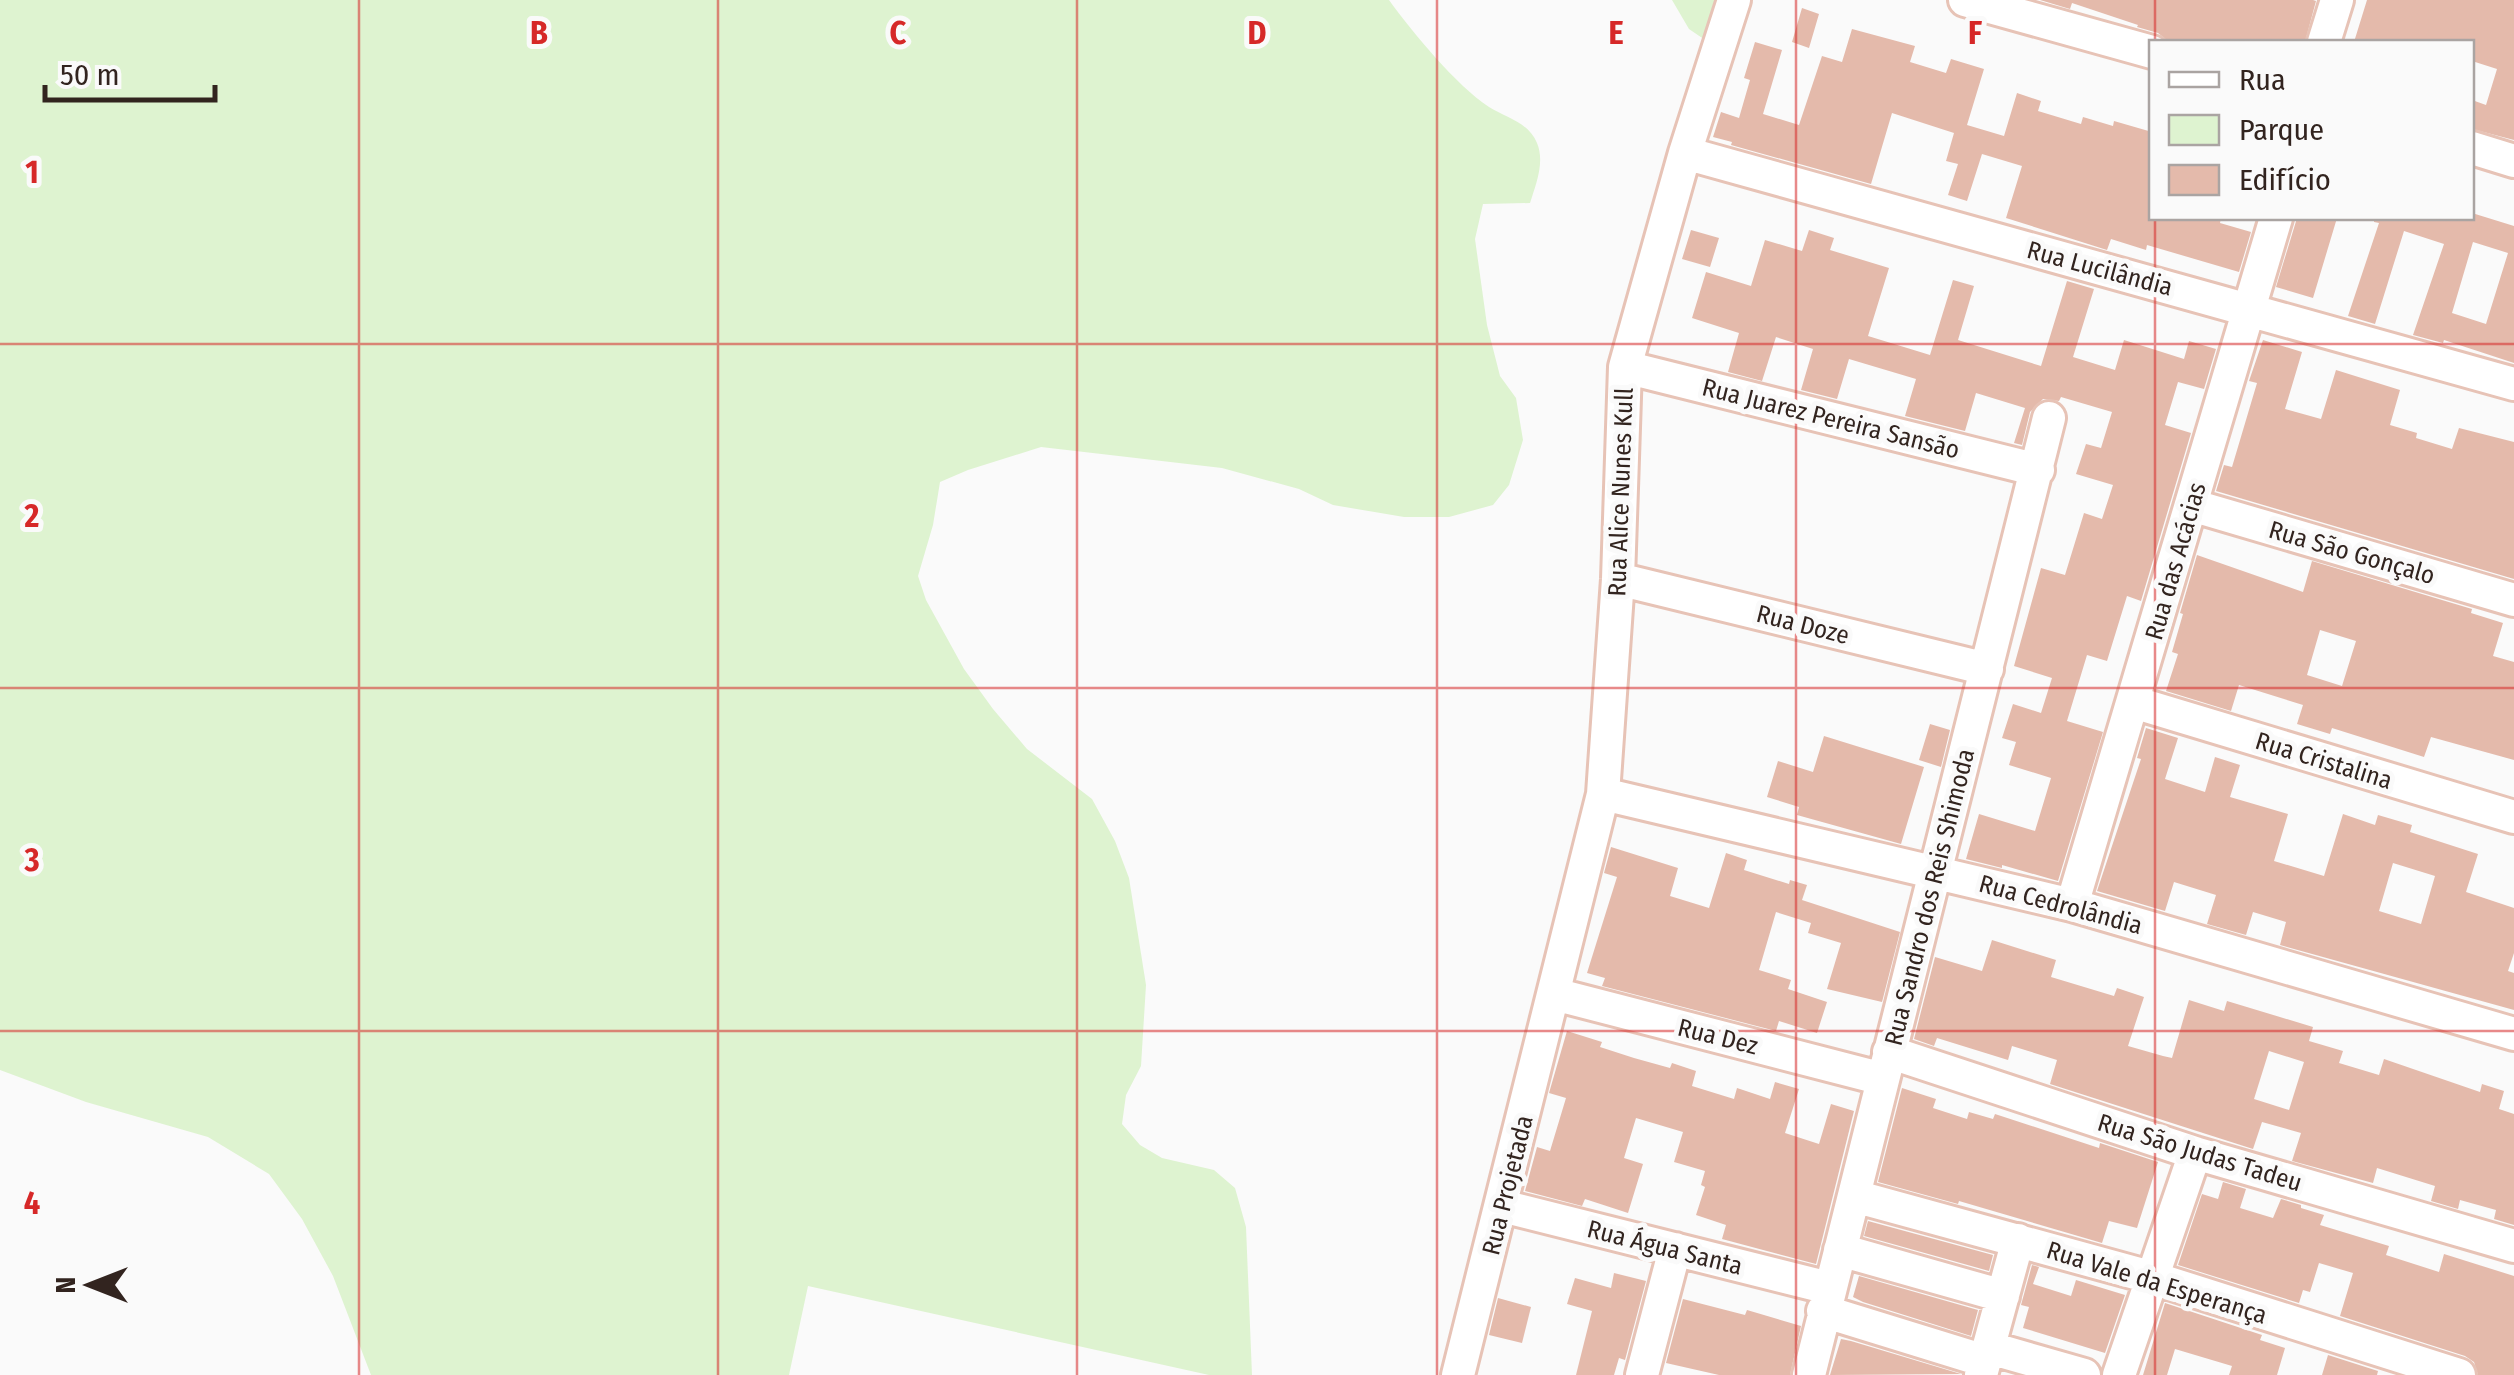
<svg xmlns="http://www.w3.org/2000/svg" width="2514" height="1375" viewBox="0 0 2514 1375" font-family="'Fira Sans Condensed',sans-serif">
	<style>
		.green { fill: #def3d0 }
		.building { fill: #e4baab; fill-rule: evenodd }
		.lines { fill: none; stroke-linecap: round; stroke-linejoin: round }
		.minor-casing { stroke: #e7c3b6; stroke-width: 38 }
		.minor { stroke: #fff; stroke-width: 32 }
		.grid { fill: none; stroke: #d62828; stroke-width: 2.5; stroke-opacity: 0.55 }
		.labels { text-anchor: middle; stroke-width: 10; stroke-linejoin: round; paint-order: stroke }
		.street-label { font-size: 25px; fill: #32241f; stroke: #fafafa }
		.grid-label { font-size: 32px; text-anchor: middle; font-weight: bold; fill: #d62828; stroke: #fafafa; stroke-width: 10; stroke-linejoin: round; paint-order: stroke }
	</style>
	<rect width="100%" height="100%" fill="#fafafa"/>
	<!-- green -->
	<path class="green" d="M0,0H1389C1413,33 1456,85 1489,107C1507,118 1528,122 1537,143C1545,162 1536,184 1530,203L1483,204L1475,239L1487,325L1500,376L1516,398L1523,440L1509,485L1493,505L1449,517H1404L1333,505L1299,489L1222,468L1041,447L968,470L940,482L933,525L918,576L926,600L964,669L993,709L1027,749L1092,799L1115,841L1129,878L1146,985L1141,1066L1126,1095L1122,1124L1140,1145L1162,1158L1214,1170L1235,1188L1246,1227L1252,1375H1209L808,1286L789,1375H371L333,1276L302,1219L269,1174L208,1137L86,1102L0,1070Z
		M1672,0H1724L1711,44L1689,29Z"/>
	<!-- building -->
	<path class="building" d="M2040,0H2313L2316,1L2305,42H2169L2158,33L2137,27L2138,25L2072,3L2070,9Z
		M2367,0H2514V140L2472,129V100L2486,105L2497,69L2472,61V42H2354Z
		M1802,8L1819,14L1809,48L1792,42Z
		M1852,29L1915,46L1910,62L1946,73L1951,59L1984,69L1967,125L2004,136L2017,93L2041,101L2038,111L2081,124L2083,117L2113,126L2114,121L2152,132V218H2221L2220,223L2251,232L2239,272L2147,245L2146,250L2111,239L2107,250L2006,218L2022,166L1982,154L1967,201L1948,195L1958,164L1946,161L1954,133L1892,113L1871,184L1731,145L1732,142L1713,137L1721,112L1739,118L1750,80L1744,78L1755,42L1782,50L1763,114L1799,125L1822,56L1842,62Z
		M2472,213L2514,226V363L2444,340L2443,343L2413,335L2444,244L2404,231L2375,324L2348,316L2379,223L2374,222V218H2472ZM2473,242L2508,253L2486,324L2452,313Z
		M2297,218H2337L2313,298L2276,287Z
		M1691,230L1719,238L1710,267L1682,259Z
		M1809,230L1834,238L1830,250L1889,268L1868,336L1930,355L1953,280L1974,286L1958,340L2041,366L2067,281L2094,289L2073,357L2115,370L2124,340L2184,359L2189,341L2216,349L2204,389L2178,382L2165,425L2191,433L2141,601L2127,596L2107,661L2087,655L2067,721L2103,732L2058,881L2002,865V868L1966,859L1979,814L2035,831L2051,778L2009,765L2016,742L2002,738L2013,704L2041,713L2052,678L2014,666L2041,568L2065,575L2084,513L2102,519L2113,485L2076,474L2086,444L2101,448L2112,412L2061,397L2059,401L2043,399L2030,412L2022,445L2014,443L2025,408L1976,393L1965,431L1905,416L1916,379L1849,359L1837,399L1801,390L1813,349L1776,337L1762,381L1728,372L1739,333L1692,318L1706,272L1751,286L1765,240L1802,251Z
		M2263,340L2302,352L2285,409L2321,419L2336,370L2400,390L2390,425L2417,433L2416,438L2452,449L2459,428L2514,442V579L2216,491L2224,465L2232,467L2257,383L2249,381Z
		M2197,555L2303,592L2312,561L2472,609L2471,613L2503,623L2493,656L2514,662V760L2431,737L2424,757L2332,728L2330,734L2297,724L2303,705L2239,685L2231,711L2166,691L2178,654L2172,652L2183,614L2180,613ZM2320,630L2356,641L2342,686L2307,675Z
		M1930,724L1950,730L1941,767L1919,760Z
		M2146,728L2178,738L2165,779L2205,792L2215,757L2240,765L2230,797L2288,814L2274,861L2324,876L2343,814L2375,825L2378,815L2412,825L2410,832L2478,854L2466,892L2514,908V953L2508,971L2514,973V1010L2280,945L2286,922L2253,912L2246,935L2207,924L2216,895L2174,882L2165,911L2097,891L2141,759L2137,758ZM2393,863L2435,876L2421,924L2379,911Z
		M1824,736L1924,767L1901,844L1797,815L1799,807L1767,797L1778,761L1813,772Z
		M1611,847L1678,868L1670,896L1709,908L1726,853L1747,860L1744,870L1789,884L1790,880L1807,885L1802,900L1900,932L1882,1002L1827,989L1841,943L1808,933L1811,923L1776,912L1759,970L1791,980L1788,989L1827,1002L1817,1033L1779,1021L1776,1031L1602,986L1605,978L1587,973L1617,877L1604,873Z
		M1992,940L2056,960L2051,977L2114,996L2117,988L2144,997L2128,1046L2163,1056L2172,1058L2189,1000L2224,1011L2227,1001L2313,1027L2309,1041L2343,1051L2339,1063L2379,1075L2384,1059L2480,1092L2482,1084L2504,1091L2499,1109L2514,1114V1225L2494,1219L2496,1210L2460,1200L2458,1209L2431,1201L2435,1186L2377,1168L2373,1183L2292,1161L2301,1133L2262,1122L2253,1149L2050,1084L2057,1060L2012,1046L2008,1060L1937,1038L1934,1046L1914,1039L1935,957L1982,971ZM2269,1051L2304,1062L2289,1110L2254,1099Z
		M1567,1031L1602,1042L1600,1047L1634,1058L1670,1068L1672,1063L1696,1071L1692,1086L1734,1099L1737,1088L1770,1099L1775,1082L1799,1089L1785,1133L1819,1144L1831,1104L1854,1111L1816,1264L1722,1239L1726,1225L1696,1215L1705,1187L1701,1185L1705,1171L1674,1162L1683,1132L1636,1118L1624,1158L1643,1164L1628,1213L1585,1199L1582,1206L1525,1191L1537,1147L1550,1151L1566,1098L1549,1093Z
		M1902,1088L1936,1099L1933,1108L1967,1119L1969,1112L1993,1119L1995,1114L2099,1148L2100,1143L2158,1162L2137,1228L2109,1221L2102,1243L1959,1201L1958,1204L1878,1182Z
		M2223,1182L2246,1189L2240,1208L2273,1218L2281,1199L2301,1205V1208L2324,1215L2320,1225L2389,1246L2386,1255L2439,1272L2444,1254L2514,1276V1375H2478L2474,1362L2465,1356L2340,1316L2353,1273L2319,1263L2310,1292L2303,1290L2299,1303L2178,1265L2202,1194L2218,1199Z
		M1868,1221L1993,1255L1989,1271L1864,1236Z
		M2032,1265L2039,1267L2033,1284L2071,1296L2076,1280L2125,1295L2105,1353L2023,1328L2029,1307L2021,1305Z
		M1614,1273L1646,1281L1625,1360L1619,1358L1614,1375H1576L1592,1311L1567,1304L1575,1278L1611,1288Z
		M1859,1276L1978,1310L1971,1336L1863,1302L1853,1297Z
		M1498,1298L1531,1307L1522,1343L1489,1335Z
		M1683,1299L1745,1315L1747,1310L1801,1326L1790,1375H1719L1666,1363Z
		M2165,1303L2262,1335L2260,1340L2285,1348L2277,1375H2229L2232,1366L2175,1349L2167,1375H2143Z
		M1841,1339L1851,1341L1961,1374L1830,1375Z
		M2328,1355L2378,1371L2377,1375H2322Z"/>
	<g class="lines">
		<!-- minor casing -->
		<g class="minor-casing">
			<path id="minor" d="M1965,0L2152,52
				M2324,42L2337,0
				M2472,148L2514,161
				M1685,153L2514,384
				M1625,367L2038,470
				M2191,505L2514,600
				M1618,579L1987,669
				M2133,702L2514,817
				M1603,794L2072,905L2514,1034
				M2072,905L2276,218
				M1554,994L1883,1079
				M1889,1052L2195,1153L2514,1246
				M1854,1196L2150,1277L2459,1375
				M1502,1206L1829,1288
				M1840,1250L2003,1296
				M1823,1311L1985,1361
				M1990,1348L2084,1375
				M1458,1375L1603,794L1618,579L1625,367L1685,153L1734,0
				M1642,1375L1675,1249
				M1809,1375L2049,418
				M1981,1375L2018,1240
				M2119,1375L2195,1153"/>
		</g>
		<!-- minor -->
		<use href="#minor" class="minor"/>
	</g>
	<!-- grid -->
	<path class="grid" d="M359,0V1375M718,0V1375M1077,0V1375M1437,0V1375M1796,0V1375M2155,0V42M2155,218V1375M0,344H2514M0,688H2514M0,1031H2514"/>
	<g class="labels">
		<!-- street labels -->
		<g class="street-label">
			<text transform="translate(2100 268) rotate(15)" y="9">Rua Lucilândia</text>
			<text transform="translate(1831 418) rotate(14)" y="9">Rua Juarez Pereira Sansão</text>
			<text transform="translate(1620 492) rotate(-88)" y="9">Rua Alice Nunes Kull</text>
			<text transform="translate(2352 552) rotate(16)" y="9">Rua São Gonçalo</text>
			<text transform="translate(2175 561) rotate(-74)" y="9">Rua das Acácias</text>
			<text transform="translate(1803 624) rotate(14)" y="9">Rua Doze</text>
			<text transform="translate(2324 760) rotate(17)" y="9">Rua Cristalina</text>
			<text transform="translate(1929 897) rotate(-76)" y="9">Rua Sandro dos Reis Shimoda</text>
			<text transform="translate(2061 904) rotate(15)" y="9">Rua Cedrolândia</text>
			<text transform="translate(1718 1036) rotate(14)" y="9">Rua Dez</text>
			<text transform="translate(2200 1152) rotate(17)" y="9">Rua São Judas Tadeu</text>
			<text transform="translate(1507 1185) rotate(-76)" y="9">Rua Projetada</text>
			<text transform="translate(1665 1247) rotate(14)" y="9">Rua Água Santa</text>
			<text transform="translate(2157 1282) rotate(17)" y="9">Rua Vale da Esperança</text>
		</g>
	</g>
	<g class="grid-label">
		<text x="539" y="44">B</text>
		<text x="898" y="44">C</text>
		<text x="1257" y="44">D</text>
		<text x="1616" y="44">E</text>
		<text x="1975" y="44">F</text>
		<text x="32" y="183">1</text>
		<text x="32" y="527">2</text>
		<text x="32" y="871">3</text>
		<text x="32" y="1214">4</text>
	</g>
	<!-- legend -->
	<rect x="2149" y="40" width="325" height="180" fill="#fafafa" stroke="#aaa4a2" stroke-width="2.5"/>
	<rect x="2169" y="72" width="50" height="15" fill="#ffffff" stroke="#aaa4a2" stroke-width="2.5"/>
	<text x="2239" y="90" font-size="30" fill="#32241f">Rua</text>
	<rect x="2169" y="115" width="50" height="30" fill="#def3d0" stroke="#aaa4a2" stroke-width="2.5"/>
	<text x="2239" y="140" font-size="30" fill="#32241f">Parque</text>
	<rect x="2169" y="165" width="50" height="30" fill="#e4baab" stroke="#aaa4a2" stroke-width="2.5"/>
	<text x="2239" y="190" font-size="30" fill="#32241f">Edifício</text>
	<!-- north arrow -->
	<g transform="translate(90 1285) rotate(270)" stroke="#fafafa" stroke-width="8" paint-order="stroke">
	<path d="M0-8L18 38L0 25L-18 38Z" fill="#32241f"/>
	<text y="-15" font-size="28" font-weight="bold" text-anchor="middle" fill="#32241f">N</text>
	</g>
	<!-- scale -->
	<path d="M45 85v15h170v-15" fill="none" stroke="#32241f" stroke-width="5"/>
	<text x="60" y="85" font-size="30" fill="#32241f" stroke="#fafafa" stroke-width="8" paint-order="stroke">50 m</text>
</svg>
